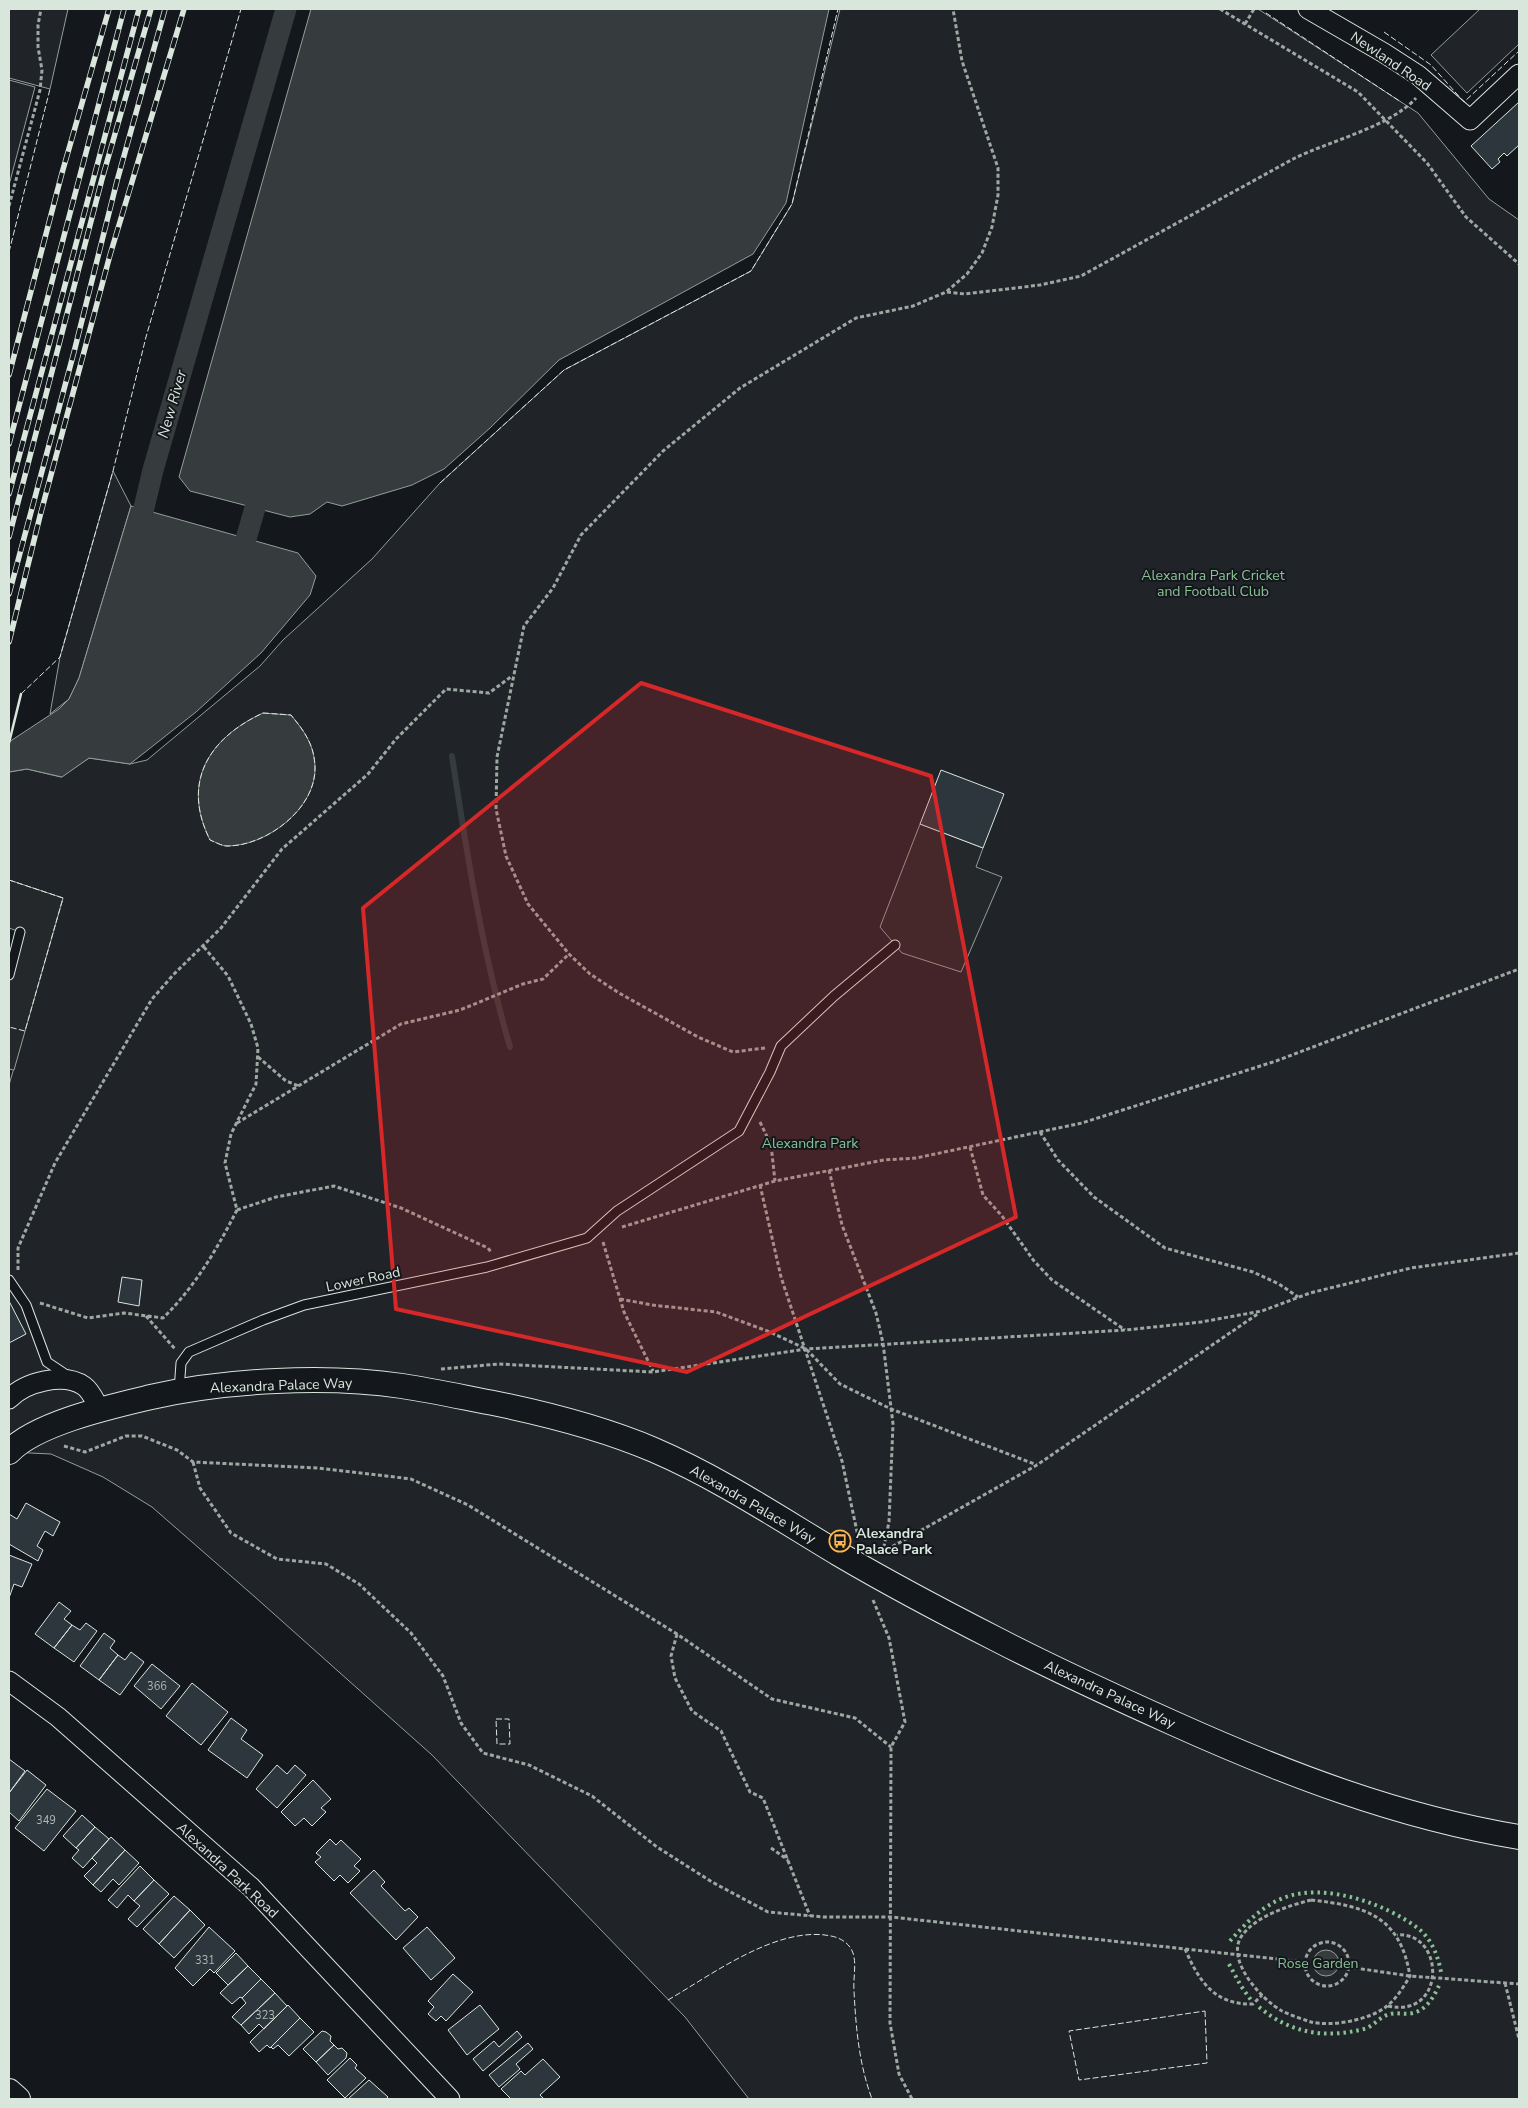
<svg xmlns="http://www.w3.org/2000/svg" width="1528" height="2108" viewBox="0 0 1528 2108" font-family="'Nunito Sans',sans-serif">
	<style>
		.green { fill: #202428; stroke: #939e99 }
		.parking { fill: #24282b; stroke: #939e99 }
		.water { fill: #363b3e; stroke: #939e99 }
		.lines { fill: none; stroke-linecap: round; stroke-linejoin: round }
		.stream { stroke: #363b3e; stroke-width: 6 }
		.canal { stroke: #363b3e; stroke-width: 21 }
		.building { fill: #2c363c; stroke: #d8e6dc }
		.service-casing { stroke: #d8e6dc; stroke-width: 11 }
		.minor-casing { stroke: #d8e6dc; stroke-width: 21 }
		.tertiary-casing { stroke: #d8e6dc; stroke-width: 26 }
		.path { stroke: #9da8a2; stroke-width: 3; stroke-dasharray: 4 2.5; stroke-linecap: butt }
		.service { stroke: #14181c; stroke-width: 9 }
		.minor { stroke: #14181c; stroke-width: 19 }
		.tertiary { stroke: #14181c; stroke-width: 24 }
		.rail-casing { stroke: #d8e6dc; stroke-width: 5.5 }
		.rail { stroke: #14181c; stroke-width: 4; stroke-dasharray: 11; stroke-linecap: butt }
		.hedge { stroke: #8ac095; stroke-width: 4; stroke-dasharray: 2.5 4; stroke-linecap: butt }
		.fence { stroke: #d8e6dc; stroke-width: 1; stroke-dasharray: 6 2.5; stroke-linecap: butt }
		.wall { stroke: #d8e6dc; stroke-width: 2.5 }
		.marked { fill: #d62828; fill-opacity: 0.2; stroke: #d62828; stroke-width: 4; stroke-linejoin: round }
		.labels { text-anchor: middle; stroke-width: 4; stroke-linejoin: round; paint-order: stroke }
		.number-label { font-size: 11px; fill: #adbab4 }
		.street-label { font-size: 14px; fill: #d8e6dc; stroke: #14181c }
		.park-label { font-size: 14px; fill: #8ac095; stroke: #14181c }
		.poi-label { font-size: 14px; font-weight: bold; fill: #d8e6dc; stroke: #14181c; text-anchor: start }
		.water-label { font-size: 15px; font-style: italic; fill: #d8e6dc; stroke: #14181c }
	</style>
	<rect width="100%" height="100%" fill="#14181c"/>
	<!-- green -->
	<path class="green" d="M9,9H68L50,89L9,78Z
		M840,9H1258L1418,113L1489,199L1519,220V2099H749L685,2017L432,1755L255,1597L152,1507L103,1477L51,1454L9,1452V1085L63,898L9,880V772L27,769L61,777L89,758L130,764L147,760L260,666L283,640L372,559L440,483L564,370L751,271L792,204Z
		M1480,9H1519V44L1467,93L1431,55Z
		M9,80L35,87L9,185Z
		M113,471L131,506L79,678L69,699L50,714L60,657Z"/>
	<!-- parking -->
	<path class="parking" d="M920,824L983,848L976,867L1002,877L961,972L902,953L880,927Z
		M9,880L63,898L14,1070L9,1069V975L20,932L9,928Z"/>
	<!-- water -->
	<path class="water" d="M311,9H829L786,203L753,254L559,360L490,428L444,469L412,485L342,506L327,502L310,514L290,517L190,491L179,477Z
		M131,506L298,553L316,576L310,595L261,653L196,712L130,764L89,758L62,777L27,769L9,772V742L59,709L69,699L79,678Z
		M263,713L291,715C304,731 314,744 315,766C317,808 267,846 227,846C222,846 215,842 210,840C181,782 209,738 263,713Z
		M1313 1963a13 13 0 1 1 26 0a13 13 0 1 1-26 0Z"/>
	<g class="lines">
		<!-- stream -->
		<path class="stream" d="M452,756C467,855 482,951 510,1047"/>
		<!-- canal -->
		<path class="canal" d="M137,537L153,470L286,9
			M246,539L255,508"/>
	</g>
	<!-- building -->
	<path class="building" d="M1519,102V145L1507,156L1504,153L1498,159L1500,162L1492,169L1471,146Z
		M941,770L1004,794L983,848L920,824Z
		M122,1277L142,1280L139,1306L118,1302Z
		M9,1301L26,1334L9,1343Z
		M26,1503L60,1522L53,1536L45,1531L37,1546L43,1550L38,1561L9,1544V1514L17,1519Z
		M9,1555L32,1564L22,1587L14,1584L9,1598Z
		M59,1602L71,1611L64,1619L72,1625L54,1648L35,1634Z
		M86,1623L97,1631L74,1662L54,1648L72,1625L80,1630Z
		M104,1633L115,1641L110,1648L118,1655L99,1680L80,1666Z
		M131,1652L144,1662L120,1695L99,1680L118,1655L125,1660Z
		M152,1664L180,1686L161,1709L134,1686Z
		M192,1683L228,1712L201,1745L166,1716Z
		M231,1718L247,1730L241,1739L263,1755L247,1778L208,1750Z
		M9,1759L25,1771L9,1793Z
		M277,1765L287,1774L295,1765L306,1775L277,1808L256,1789Z
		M27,1770L46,1785L19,1821L9,1812V1793Z
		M313,1780L331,1799L321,1808L326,1812L312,1826L304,1818L295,1826L281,1812Z
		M47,1789L76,1811L44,1851L15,1828Z
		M82,1815L95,1827L76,1848L63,1836Z
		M95,1827L109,1839L83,1868L72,1858L79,1850L76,1848Z
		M111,1837L125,1850L93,1885L84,1876L97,1863L92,1858Z
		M330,1839L336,1845L341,1840L361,1859L354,1866L360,1871L348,1883L340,1875L334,1881L315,1862L321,1857L316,1853Z
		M125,1850L139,1863L119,1885L113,1879L101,1892L93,1885Z
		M140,1866L154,1880L134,1901L128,1895L117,1908L108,1900Z
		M374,1870L385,1882L381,1886L405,1911L409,1908L418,1917L396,1940L350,1893Z
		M154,1880L169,1894L137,1927L128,1919L140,1906L134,1901Z
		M174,1896L190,1910L159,1944L143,1929Z
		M190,1910L205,1925L174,1958L159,1944Z
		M209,1927L235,1951L214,1973L210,1969L193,1986L175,1968Z
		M427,1927L455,1958L431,1980L403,1948Z
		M236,1953L248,1966L228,1985L216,1973Z
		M248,1966L261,1979L242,1998L240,1997L232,2004L220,1993Z
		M453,1974L473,1992L446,2021L441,2016L436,2021L428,2014L434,2007L428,2001Z
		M261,1979L275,1993L241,2025L232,2017L246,2003L242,1998Z
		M275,1993L287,2006L264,2029L259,2024L249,2034L241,2025Z
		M288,2005L300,2018L270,2048L267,2045L259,2052L250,2042Z
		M480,2005L499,2029L467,2055L448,2030Z
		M300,2018L314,2032L289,2056L278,2045L273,2049L271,2047Z
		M322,2031L326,2032L331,2036L330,2041L334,2045L316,2062L303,2049Z
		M517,2031L522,2037L483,2071L473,2059L494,2041L499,2047Z
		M528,2043L533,2049L516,2064L520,2069L499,2087L489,2075Z
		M334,2045L338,2049L342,2048L347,2053L346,2058L328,2075L316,2062Z
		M350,2058L357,2065L355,2068L366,2078L345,2098L327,2080Z
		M543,2059L560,2077L540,2095L543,2098L541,2099H511L501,2089L521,2071L525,2075Z
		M369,2080L388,2097L386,2099H348Z"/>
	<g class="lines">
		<!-- service casing -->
		<g class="service-casing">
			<path id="service" d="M9,975L20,932
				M9,1280L26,1305L47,1362L68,1376
				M179,1391L181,1363L189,1352L263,1320L304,1305L487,1267L587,1238L617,1211L739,1131L770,1072L781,1046L834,996L895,945"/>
		</g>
		<!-- minor casing -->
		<g class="minor-casing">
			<path id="minor" d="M1308,9L1384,53L1418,75L1470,120L1519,74
				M9,1399C25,1382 64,1372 84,1386C91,1391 95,1401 99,1408
				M9,1681L58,1717L251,1887L450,2099"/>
		</g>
		<!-- tertiary casing -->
		<g class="tertiary-casing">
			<path id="tertiary" d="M9,1452C36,1423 113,1406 151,1397C226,1380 326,1375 402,1386C435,1391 466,1398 498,1404C551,1415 605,1429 654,1450C719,1478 779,1518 839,1554C890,1584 943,1612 996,1639C1054,1669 1113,1696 1173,1723C1284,1773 1398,1817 1519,1837
				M9,2091L18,2099"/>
		</g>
		<!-- path -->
		<path class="path" d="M1220,9L1358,92L1427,163L1466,217L1519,264
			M1245,24L1254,9
			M9,206L40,90L42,70L38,47V25L41,9
			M947,292L965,294L1040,285L1081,276L1293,159C1329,141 1390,127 1416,98
			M765,1048L733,1052L698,1037L619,993L590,974L569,954L528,904L506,856L496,809L497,757L524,626L553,588L581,535L663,451L740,388L856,318L913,306L946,292L967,274L982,253L992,227L998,195V168L962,61L953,9
			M258,1057L286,1081L299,1086
			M760,1122L771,1145L775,1181
			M237,1123L401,1024L460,1010L523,984L543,979L569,954
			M1040,1132L1058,1160L1094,1197L1165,1248L1253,1272L1279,1284L1298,1297
			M970,1147L983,1195L1002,1216L1034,1261L1052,1280L1125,1330
			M829,1170L842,1225L876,1313L883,1343L893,1424L889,1522L883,1551
			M760,1185L781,1277L842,1461L859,1541
			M237,1210L276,1197L334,1186L401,1208L488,1248L491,1252
			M622,1227L775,1181L884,1160L916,1158L1082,1123L1276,1061L1519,969
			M603,1242L624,1312L653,1371
			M18,1270V1248L55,1163L152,999L174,974L221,928L282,849L368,774L396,739L446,689L489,693L512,676
			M620,1299L652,1305L716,1312L770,1332L806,1349L840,1384L891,1409L1037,1465
			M40,1303L88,1318L124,1313L163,1318C195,1287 217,1249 237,1210L225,1163L231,1134L256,1084L258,1048L251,1024L228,976L203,946
			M146,1316L175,1349
			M441,1369L499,1364L653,1372L806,1349L1126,1330L1201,1322L1262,1311L1310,1293L1411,1268L1519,1253
			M64,1446L85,1452L126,1436H142L177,1450L193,1462L318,1468L411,1479L468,1505L677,1634L772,1699L855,1718L891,1747
			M193,1462L200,1488L231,1533L277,1559L326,1564L359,1584L411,1633L443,1676L461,1723L483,1753L529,1765L592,1796L657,1847L712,1882L768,1912L824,1917H891L1305,1962
			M881,1553L1037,1465L1259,1313
			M873,1600L889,1638L905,1722L891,1747L890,2023L899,2074L912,2099
			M677,1634L671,1656L675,1678L692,1711L721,1731L750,1792L763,1798L810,1916
			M771,1848L788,1860
			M1311,1900C1366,1906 1400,1916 1410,1976C1404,1986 1397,1998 1387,2006C1370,2020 1332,2027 1311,2022C1302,2019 1290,2015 1282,2011C1262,2000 1226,1961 1241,1937C1255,1916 1288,1906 1311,1900Z
			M1305 1964a22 22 0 1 1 44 0a22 22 0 1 1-44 0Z
			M1185,1949C1199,1981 1214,2005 1253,2004L1262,1995
			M1348,1967L1410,1976L1519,1984
			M1505,1983L1519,2039
			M1388,2006C1447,2019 1445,1931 1397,1935"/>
		<!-- service -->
		<use href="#service" class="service"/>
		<!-- minor -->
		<use href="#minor" class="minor"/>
		<!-- tertiary -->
		<use href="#tertiary" class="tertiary"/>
		<!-- rail casing -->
		<g class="rail-casing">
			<path id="rail" d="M9,375L62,173L109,9
				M9,444L124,9
				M9,494L139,9
				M9,537L102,179L151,9
				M9,594L74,352L117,181L165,9
				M9,642L40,516L110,255L184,9"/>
		</g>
		<!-- rail -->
		<use href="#rail" class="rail"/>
		<!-- hedge -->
		<path class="hedge" d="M1230,1941C1246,1923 1261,1907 1283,1898C1324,1882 1385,1903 1419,1929C1432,1940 1438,1956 1441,1972
			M1229,1964L1241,1986L1251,2000
			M1259,2007C1290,2033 1324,2039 1364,2029C1373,2027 1380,2016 1390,2014C1397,2012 1405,2015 1413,2013C1427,2010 1435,1995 1440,1983"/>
		<!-- fence -->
		<path class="fence" d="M1266,13L1401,102
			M1384,32L1431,65L1464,102L1519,51
			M9,252L50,89
			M440,483L564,370L751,271L792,204L838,9
			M21,694L60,657L113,471L146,337L241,9
			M263,713L291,715C304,731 314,744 315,766C317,808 267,846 227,846C222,846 215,842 210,840C181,782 209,738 263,713Z
			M9,880L63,898L25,1031L9,1027
			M496,1719H509L510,1744H497Z
			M668,2000C713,1974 778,1925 831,1936C842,1938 852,1945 854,1957C856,1968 853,1980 854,1991C856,2029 859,2064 872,2099
			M1205,2011L1207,2063L1079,2080L1069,2031Z"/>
		<!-- wall -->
		<path class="wall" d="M9,743L21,694"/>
	</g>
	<!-- marked area -->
	<path class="marked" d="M641,683L931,776L1016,1217L687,1372L396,1309L363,908Z"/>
	<!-- icons -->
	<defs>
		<g id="bus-ring" transform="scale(1.125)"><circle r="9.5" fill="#14181c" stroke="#ffb74d" stroke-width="1.5"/><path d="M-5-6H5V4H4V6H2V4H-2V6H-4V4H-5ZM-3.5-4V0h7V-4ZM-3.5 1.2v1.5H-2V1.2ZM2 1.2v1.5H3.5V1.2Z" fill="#ffb74d"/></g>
	</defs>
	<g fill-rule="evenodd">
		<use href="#bus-ring" x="840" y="1541"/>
	</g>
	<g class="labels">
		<!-- number labels -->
		<g class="number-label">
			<text x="157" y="1690">366</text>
			<text x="46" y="1824">349</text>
			<text x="205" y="1964">331</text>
			<text x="265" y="2019">323</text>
		</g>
		<!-- street labels -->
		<g class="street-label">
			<text transform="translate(1391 61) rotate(34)" y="5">Newland Road</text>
			<text transform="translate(363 1279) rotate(-12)" y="5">Lower Road</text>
			<text transform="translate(281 1385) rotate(-2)" y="5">Alexandra Palace Way</text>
			<text transform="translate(753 1504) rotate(30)" y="5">Alexandra Palace Way</text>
			<text transform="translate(1110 1694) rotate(25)" y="5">Alexandra Palace Way</text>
			<text transform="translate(228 1870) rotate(43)" y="5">Alexandra Park Road</text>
		</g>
		<!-- park labels -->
		<g class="park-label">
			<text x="1213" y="580">Alexandra Park Cricket<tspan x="1213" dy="16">and Football Club</tspan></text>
			<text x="810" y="1148">Alexandra Park</text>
			<text x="1318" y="1968">Rose Garden</text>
		</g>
		<!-- poi labels -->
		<g class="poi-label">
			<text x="856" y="1538">Alexandra<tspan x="856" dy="16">Palace Park</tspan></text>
		</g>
		<!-- water labels -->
		<g class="water-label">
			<text transform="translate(172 404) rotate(-74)" y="5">New River</text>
		</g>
	</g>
	<!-- border -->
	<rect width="1528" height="2108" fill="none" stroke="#d8e6dc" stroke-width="20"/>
</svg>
